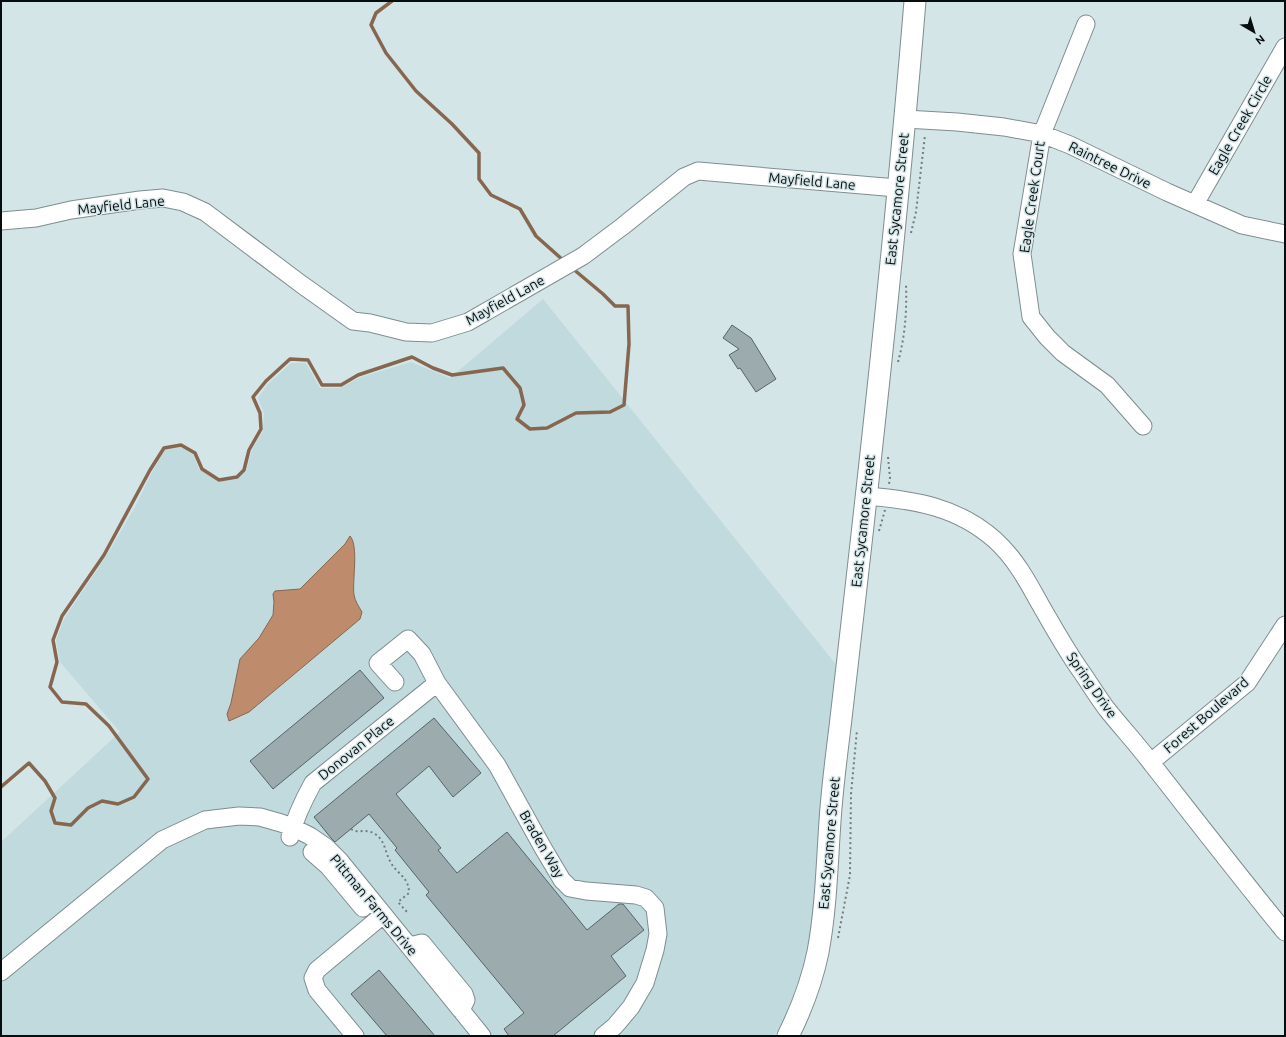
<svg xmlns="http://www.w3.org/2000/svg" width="1286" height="1037" viewBox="0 0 1286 1037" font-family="Ubuntu,sans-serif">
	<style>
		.built { fill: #c0dade }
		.water { fill: #be8c6d; stroke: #876650 }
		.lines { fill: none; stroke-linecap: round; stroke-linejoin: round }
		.stream { stroke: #876650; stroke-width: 3.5 }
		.building { fill: #9babae; stroke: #566467 }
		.minor-casing { stroke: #7e8d90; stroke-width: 19 }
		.major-casing { stroke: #7e8d90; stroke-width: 23 }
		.path { stroke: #717c7e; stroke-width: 2; stroke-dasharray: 2 3; stroke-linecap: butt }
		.minor { stroke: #fff; stroke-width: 17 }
		.major { stroke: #fff; stroke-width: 21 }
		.labels { text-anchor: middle; stroke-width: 3; stroke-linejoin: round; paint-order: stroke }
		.street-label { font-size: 14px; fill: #070d0e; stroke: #d4e5e8 }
	</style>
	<rect width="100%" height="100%" fill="#d4e5e8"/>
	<!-- built -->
	<path class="built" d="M543,299L842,672L807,960L784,1019L774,1036H1V842L120,732L60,662L56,640L64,619L107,555L135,507L153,470L165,450L181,447L193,454L199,469L218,482L237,479L246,471L252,450L263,431L264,413L258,398L267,385L291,363H306L320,388H340L361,377L411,362L450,378Z"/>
	<!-- water -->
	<path class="water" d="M350,536C359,546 352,581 354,595C355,601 359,607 362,612L360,619L249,712L229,721L227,714L231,703L240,659L259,638L273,615L274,602L273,594L275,591L300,589L345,544Z"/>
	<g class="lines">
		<!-- stream -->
		<path class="stream" d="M392,1L376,13L371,25L386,53L416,91L452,124L479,153V179L491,195L520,209L536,236L564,261
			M1,787L29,763L45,781L55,798L51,811L55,823L71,825L88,808L102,801L118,804L134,797L148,779L109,726L86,704L62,702L50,687L57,662L53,640L62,616L104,555L150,470L164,448L181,445L195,453L202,469L219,480L237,477L244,470L249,450L261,429L260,413L253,397L266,381L290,359L308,360L322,385H341L358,375L412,357L433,368L452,375L503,368L520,388L524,405L517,419L530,429L547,428L576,413L610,412L624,405L629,344L628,306H615L603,294L572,268"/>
	</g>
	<!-- building -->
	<path class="building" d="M732,325L751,338L776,379L756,392L740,368L738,369L729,355L739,349L723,338Z
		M360,670L384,698L273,789L250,761Z
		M434,718L481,773L453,797L429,766L396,794L441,848L438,850L457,873L507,832L587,930L619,904H623L644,930L611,956L626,976L553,1036H509L504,1029L524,1013L426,895L429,892L395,850L397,848L369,814L335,842L331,838L314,817Z
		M379,970L435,1036H387L351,994Z"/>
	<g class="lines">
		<!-- minor casing -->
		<g class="minor-casing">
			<path id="minor" d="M1086,24L1042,134L1022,254L1031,317L1047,337L1063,353L1107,385L1143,426
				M905,119L957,122L1004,127L1042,134L1070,145L1167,192L1242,225L1285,234
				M1195,204L1285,47
				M1,221L36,218L71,210L140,200L163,198L183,202L205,212L301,284L353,321L370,323L406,332L432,333L468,322L583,256L623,226L684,177L698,171L897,188
				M867,496C915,500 958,507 995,540C1015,558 1028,582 1040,604C1054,628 1067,652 1083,674C1091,686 1098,697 1106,708C1121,727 1138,745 1152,764C1196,820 1240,877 1285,932
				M395,682L378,663L408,639L422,654L437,683L497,765L543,848L562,880L570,888L586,891L636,895L646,898L655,908L658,934L655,950L645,983L631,1007L615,1026L603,1036
				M1151,762L1247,683L1285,625
				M290,837C295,818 303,801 313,783L437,683
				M312,852L328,866L363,908
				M409,946L422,943L464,994L466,1000L461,1010
				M1,972L162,840L205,820L239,816L260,817L281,823L292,827L310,836L326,847L340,861L482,1036
				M355,1036L317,990L313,978L317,970L383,915"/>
		</g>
		<!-- major casing -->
		<g class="major-casing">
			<path id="major" d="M788,1036C801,1010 812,981 818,952C826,909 827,865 830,821C832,790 836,759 840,727C868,486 895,244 915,1"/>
		</g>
		<!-- path -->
		<path class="path" d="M911,233L916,212L925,135
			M898,362C905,337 907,311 906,285
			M888,457L890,478L889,484
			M879,531L885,510
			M351,829C358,834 366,828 375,834C385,840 385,852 390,861C396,874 409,876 409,893L398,902L407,912
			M838,938L850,875L851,794L857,730"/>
		<!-- minor -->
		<use href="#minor" class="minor"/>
		<!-- major -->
		<use href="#major" class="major"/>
	</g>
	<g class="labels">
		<!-- street labels -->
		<g class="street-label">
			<text transform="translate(1240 125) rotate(-60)" y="5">Eagle Creek Circle</text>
			<text transform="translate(1110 165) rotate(26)" y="5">Raintree Drive</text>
			<text transform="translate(812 181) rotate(5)" y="5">Mayfield Lane</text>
			<text transform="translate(1032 197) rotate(-82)" y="5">Eagle Creek Court</text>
			<text transform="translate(897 199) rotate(-84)" y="5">East Sycamore Street</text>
			<text transform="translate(121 205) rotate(-6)" y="5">Mayfield Lane</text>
			<text transform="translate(505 300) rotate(-29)" y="5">Mayfield Lane</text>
			<text transform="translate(863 521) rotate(-84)" y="5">East Sycamore Street</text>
			<text transform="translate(1092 685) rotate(55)" y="5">Spring Drive</text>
			<text transform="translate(1206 715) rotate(-41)" y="5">Forest Boulevard</text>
			<text transform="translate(356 748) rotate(-39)" y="5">Donovan Place</text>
			<text transform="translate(829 843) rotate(-85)" y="5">East Sycamore Street</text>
			<text transform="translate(542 844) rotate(60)" y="5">Braden Way</text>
			<text transform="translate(374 905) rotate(50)" y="5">Pittman Farms Drive</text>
		</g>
	</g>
	<!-- border -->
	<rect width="1286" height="1037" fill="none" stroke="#070d0e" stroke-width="4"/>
	<!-- north arrow -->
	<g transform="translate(1254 32) rotate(142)" stroke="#d4e5e8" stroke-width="3" paint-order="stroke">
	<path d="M0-3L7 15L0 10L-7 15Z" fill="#070d0e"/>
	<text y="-6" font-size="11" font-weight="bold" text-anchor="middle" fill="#070d0e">N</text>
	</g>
</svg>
